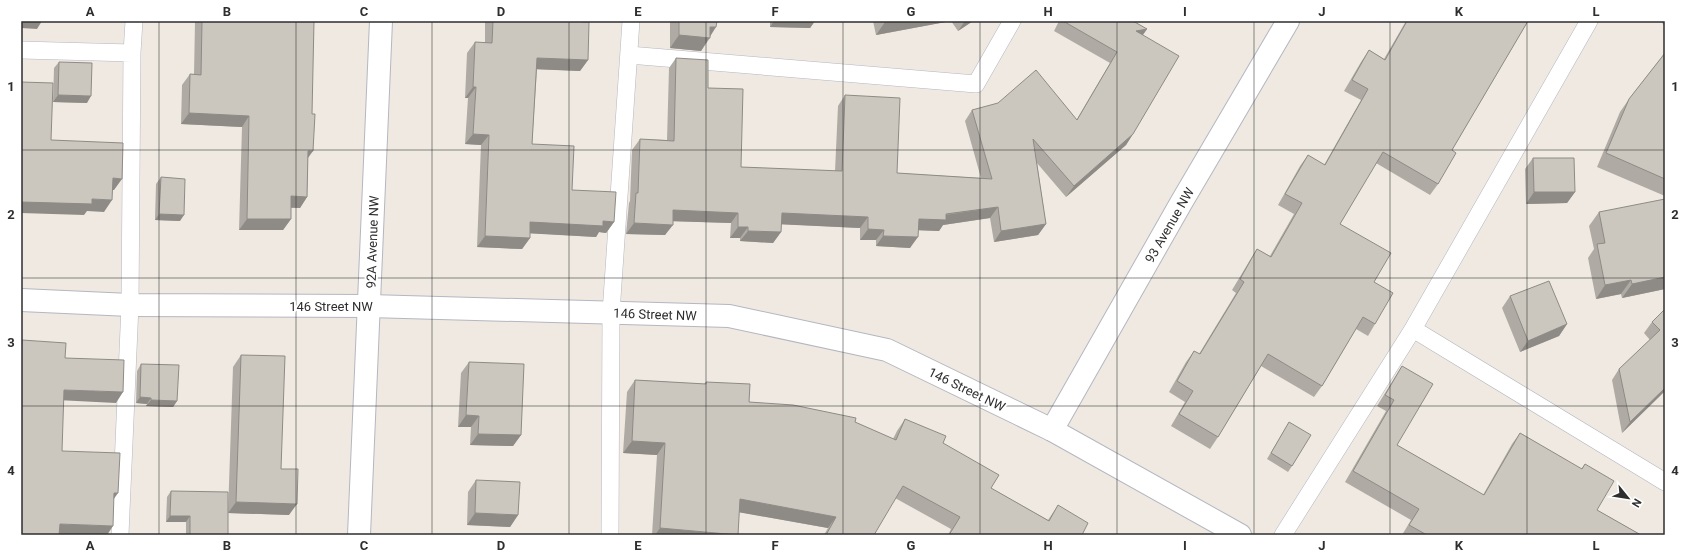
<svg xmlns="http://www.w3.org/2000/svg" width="1686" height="556" viewBox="0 0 1686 556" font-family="Roboto,sans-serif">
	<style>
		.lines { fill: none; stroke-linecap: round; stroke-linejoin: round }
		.lane-casing { stroke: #b4b7c1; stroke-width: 18 }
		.street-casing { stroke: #b4b7c1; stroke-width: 24 }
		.secondary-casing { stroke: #b4b7c1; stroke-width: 24 }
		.lane { stroke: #fff; stroke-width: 17 }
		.street { stroke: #fff; stroke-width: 22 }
		.secondary { stroke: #fff; stroke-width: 22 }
		.wall { fill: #afaba4 }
		.shaded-wall { fill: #8e8b86 }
		.building { fill: #cbc7bf; stroke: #8e8b86 }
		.grid { fill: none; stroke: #2e2e2e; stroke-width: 1; stroke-opacity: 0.55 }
		.labels { text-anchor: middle; stroke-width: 4; stroke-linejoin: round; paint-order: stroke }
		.street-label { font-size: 13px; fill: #2e2e2e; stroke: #fff }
		.neatline { fill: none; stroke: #2e2e2e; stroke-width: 1.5 }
		.grid-label { font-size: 13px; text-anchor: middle; font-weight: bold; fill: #2e2e2e }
	</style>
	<rect width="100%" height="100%" fill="#efe9e1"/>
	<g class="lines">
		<!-- lane casing -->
		<g class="lane-casing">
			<path id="lane" d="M21,50L132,53L134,21
				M629,55L976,84L1012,21
				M1413,329L1665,482
				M120,535L130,305L132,53
				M610,535L611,313L631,21
				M1283,535L1413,329L1589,21"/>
		</g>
		<!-- street casing -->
		<g class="street-casing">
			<path id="street" d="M1052,430L1181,203L1288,21
				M359,535L381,21"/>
		</g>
		<!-- secondary casing -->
		<g class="secondary-casing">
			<path id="secondary" d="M21,300L130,305L369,306L729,316L887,350L1052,430L1240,535"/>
		</g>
		<!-- lane -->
		<use href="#lane" class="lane"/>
		<!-- street -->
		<use href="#street" class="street"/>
		<!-- secondary -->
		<use href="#secondary" class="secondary"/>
	</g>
	<!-- wall -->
	<path class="wall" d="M195,21H314L308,158L307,197L300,208H291V219L283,230H239L242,127L181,124L182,85L190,74H194Z
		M485,21H582L588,60L580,71L537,69L532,144L572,190L614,222L606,233L599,232L596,237L530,233V238L522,249L477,247L481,145L465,144L468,98H465L467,53L475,42L485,43Z
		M670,21H717L710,36V38L701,51L670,48Z
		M770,21H815L810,28L770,27Z
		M873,21H973L958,31L951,21L876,35Z
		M1059,21H1133L1147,29L1143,35L1133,134L1126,145L1066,197L1037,163L1046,224L1038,235L994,242L990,218L943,225L939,231L918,230L910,248L876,246V240H860V228L781,224V232L773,243L740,241V238H730L731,223L673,221L665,235L626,234L629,203L630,201L632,150L640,139L667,140L669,68L676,58L708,88L741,167L835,171L838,106L845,95L897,173L981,178L965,121L972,110L1077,119L1110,63L1054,31Z
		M1406,21H1528L1452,150L1438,184L1430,195L1376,163L1340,224L1374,282L1375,324L1368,336L1356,329L1322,386L1314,397L1261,366L1218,437L1210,449L1171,426L1185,402L1169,392L1186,362L1194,351L1199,354L1236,293L1232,290L1250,260L1257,249L1270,256L1294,214L1278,205L1300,166L1308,155L1324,165L1361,100L1344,91L1361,62L1369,50L1384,59Z
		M1661,21H1665V27Z
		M1665,53V196L1597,167L1620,112L1629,99Z
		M59,62L87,103L53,102L54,68Z
		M1533,158L1575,192L1567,203L1526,204L1525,169Z
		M161,177L180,221L155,220L156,184Z
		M1599,212L1665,289L1622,298L1621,294L1596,299L1588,258L1594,249L1589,226Z
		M1510,296L1567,324L1559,336L1520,352L1502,308Z
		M1665,309V391L1622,433L1612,380L1619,369L1650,340L1644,333L1652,322Z
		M241,355L281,469L289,515L228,513L233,367Z
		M469,362L521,435L513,446L470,445L471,427H458L461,373Z
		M141,364L177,401L173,407L146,406L147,404L136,403L137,371Z
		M1402,366L1397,445L1483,495L1512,444L1520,433L1581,469L1585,464L1597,510L1641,535H1402L1411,520L1345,482L1386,411L1377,406L1395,377Z
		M635,380L704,384L706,382L749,402L855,422L893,439L897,431L905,419L943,443L991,488L1048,520L1058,505L1082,535H948L951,529L895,498L874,535H824L828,528L739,512L738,535H652L657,455L623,453L627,392Z
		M1289,422L1292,466L1288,472L1267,459Z
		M476,480L518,515L510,527L467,525L468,492Z
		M171,491L228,535H186V522H166L167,497Z"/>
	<!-- shaded-wall -->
	<path class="shaded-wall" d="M21,21H42L37,29L21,28Z
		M774,21H815L810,28L770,27Z
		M889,21H951L876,35L885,22Z
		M965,21H973L958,31Z
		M710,27H716L701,51L670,48L679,35Z
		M1147,29L1139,40L1136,31Z
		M537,58L588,60L580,71L530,69Z
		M473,87H476L468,98H465Z
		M58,95L91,96L87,103L53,102Z
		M189,113L249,116L242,127L181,124Z
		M473,134L489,135L481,145L465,144Z
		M1133,134L1126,145L1066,197L1074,186Z
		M308,151H313L305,162Z
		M113,178L122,179L114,190H105Z
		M1534,192H1575L1567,203L1526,204Z
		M291,196L307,197L300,208L284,207Z
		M92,199L112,200L104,212L87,211L84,215L21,213V202Z
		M998,207L990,218L943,225L939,231L911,230L919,219Z
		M673,210L738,213L731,223L665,221Z
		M782,213L868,217L860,228L774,224Z
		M159,214L184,215L180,221L155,220Z
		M247,219H291L283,230H239Z
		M603,221L614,222L606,233L599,232L596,237L523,233L530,222Z
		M634,223L673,225L665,235L626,234Z
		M1046,224L1038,235L994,242L1001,231Z
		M738,227H748L740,238H730Z
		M868,229L884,230L876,240H860Z
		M748,231L781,232L773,243L740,241Z
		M485,236L530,238L522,249L477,247Z
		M883,236L918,237L910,248L876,246Z
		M1665,277V289L1622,298L1632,284Z
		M1631,280L1621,294L1596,299L1605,285Z
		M1567,324L1559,336L1520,352L1528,341Z
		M1665,388V391L1622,433L1630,422Z
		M64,390L123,392L116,403L57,400Z
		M140,397L151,398L147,404L136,403Z
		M151,400L177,401L173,407L146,406Z
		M466,415L479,416L471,427H458Z
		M478,434L521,435L513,446L470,445Z
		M632,441L665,443L657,455L623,453Z
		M114,493H118L111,503Z
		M740,499L836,517L828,528L732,511Z
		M236,502L297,504L289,515L228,513Z
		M475,513L518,515L510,527L467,525Z
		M170,516H190L186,522H166Z
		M60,524L113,526L107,535H79L53,534Z
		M660,528L738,535H655Z"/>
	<!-- building -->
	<path class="building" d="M202,21H314L312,114H315L313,151H308L307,197L291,196V219H247L249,116L189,113L190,74L201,75Z
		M493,21H582V22H589L588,60L537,58L532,144L574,146L572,190L616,192L614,222L603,221V226L530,222V238L485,236L489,135L473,134L476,87H473L475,42L492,43Z
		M679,21H717L716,27H710V38L679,35Z
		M1063,21H1133L1147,29L1136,31L1179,56L1133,134L1074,186L1033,139L1046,224L1001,231L998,207L946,214V220L919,219L918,237L883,236L884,230L868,229V217L782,213L781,232L748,231V227H738V213L673,210V225L634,223L636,193H638L640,139L674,141L676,58L708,60V88L743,89L741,167L842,171L845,95L900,98L897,173L992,179L972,110L998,103L1036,70L1077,120L1117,52Z
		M1407,21H1528L1452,150L1456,153L1438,184L1383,152L1340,224L1391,253L1374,282L1393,293L1375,324L1363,317L1322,386L1268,354L1218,437L1179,414L1193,391L1177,381L1194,351L1200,354L1244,282L1240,279L1257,249L1271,257L1302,203L1285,194L1308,155L1325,165L1368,89L1352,80L1369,50L1385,60Z
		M1665,53V179L1606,153L1629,99Z
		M59,62L92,63L91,96L58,95Z
		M21,82L53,83L51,140L123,143L122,179L113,178L112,200L92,199V204L21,202Z
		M1533,158H1574L1575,192H1534Z
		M161,177L185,179L184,215L159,214Z
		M1665,199V277L1632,284L1631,280L1605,285L1597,244L1605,243L1599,212Z
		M1549,281L1567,324L1528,341L1510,296Z
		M1665,309V388L1630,422L1619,369L1660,330L1652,322Z
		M22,340L66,343L65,358L124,360L123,392L64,390L62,451L120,453L118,493H114L113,526L60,524L59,535H21V355Z
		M241,355L285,356L281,469H298L297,504L236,502Z
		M469,362L524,364L521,435L478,434L479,416L466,415Z
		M141,364L179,365L177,401L151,400V398L140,397Z
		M1402,366L1433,384L1397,445L1484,495L1520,433L1582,469L1585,464L1614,481L1597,510L1641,535H1427L1409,525L1419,509L1353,471L1394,400L1385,395Z
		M635,380L706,384V382L750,384L749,402L793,405L856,418L855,422L896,440L905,419L946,436L943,443L999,475L991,488L1049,521L1058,505L1088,523L1082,535H949L960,517L903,486L874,535H826L836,517L740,499L738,535L660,528L665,443L632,441Z
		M1289,422L1311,435L1292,466L1271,453Z
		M476,480L520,482L518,515L475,513Z
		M171,491L228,492V535H190V516H170Z"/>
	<!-- grid -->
	<path class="grid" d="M159,21V535M296,21V535M432,21V535M569,21V535M706,21V535M843,21V535M980,21V535M1117,21V535M1254,21V535M1390,21V535M1527,21V535M21,150H1665M21,278H1665M21,406H1665"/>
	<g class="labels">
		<!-- street labels -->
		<g class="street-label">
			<text transform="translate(1169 225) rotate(-60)" y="5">93 Avenue NW</text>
			<text transform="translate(372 242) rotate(-88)" y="5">92A Avenue NW</text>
			<text x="331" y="311">146 Street NW</text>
			<text transform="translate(655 314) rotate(2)" y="5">146 Street NW</text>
			<text transform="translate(967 389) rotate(26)" y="5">146 Street NW</text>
		</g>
	</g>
	<!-- border -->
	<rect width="1686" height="556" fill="none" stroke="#ffffff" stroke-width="44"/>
	<!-- north arrow -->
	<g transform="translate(1628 498) rotate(120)" stroke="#ffffff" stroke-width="3" paint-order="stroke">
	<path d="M0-3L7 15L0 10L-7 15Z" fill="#2e2e2e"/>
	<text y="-6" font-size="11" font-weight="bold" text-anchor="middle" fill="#2e2e2e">N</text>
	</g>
	<rect x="22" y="22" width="1642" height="512" class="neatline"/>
	<g class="grid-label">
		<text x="90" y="16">A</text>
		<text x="227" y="16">B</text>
		<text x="364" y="16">C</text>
		<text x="501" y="16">D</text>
		<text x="638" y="16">E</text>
		<text x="775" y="16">F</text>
		<text x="911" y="16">G</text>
		<text x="1048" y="16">H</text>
		<text x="1185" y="16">I</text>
		<text x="1322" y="16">J</text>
		<text x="1459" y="16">K</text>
		<text x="1596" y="16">L</text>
		<text x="11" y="91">1</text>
		<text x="1675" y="91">1</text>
		<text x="11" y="219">2</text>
		<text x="1675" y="219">2</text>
		<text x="11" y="347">3</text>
		<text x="1675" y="347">3</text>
		<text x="11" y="475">4</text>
		<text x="1675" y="475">4</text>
		<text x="90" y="550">A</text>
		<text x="227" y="550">B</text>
		<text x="364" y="550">C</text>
		<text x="501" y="550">D</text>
		<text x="638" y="550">E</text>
		<text x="775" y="550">F</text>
		<text x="911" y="550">G</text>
		<text x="1048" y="550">H</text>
		<text x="1185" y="550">I</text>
		<text x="1322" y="550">J</text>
		<text x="1459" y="550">K</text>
		<text x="1596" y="550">L</text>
	</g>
</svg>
